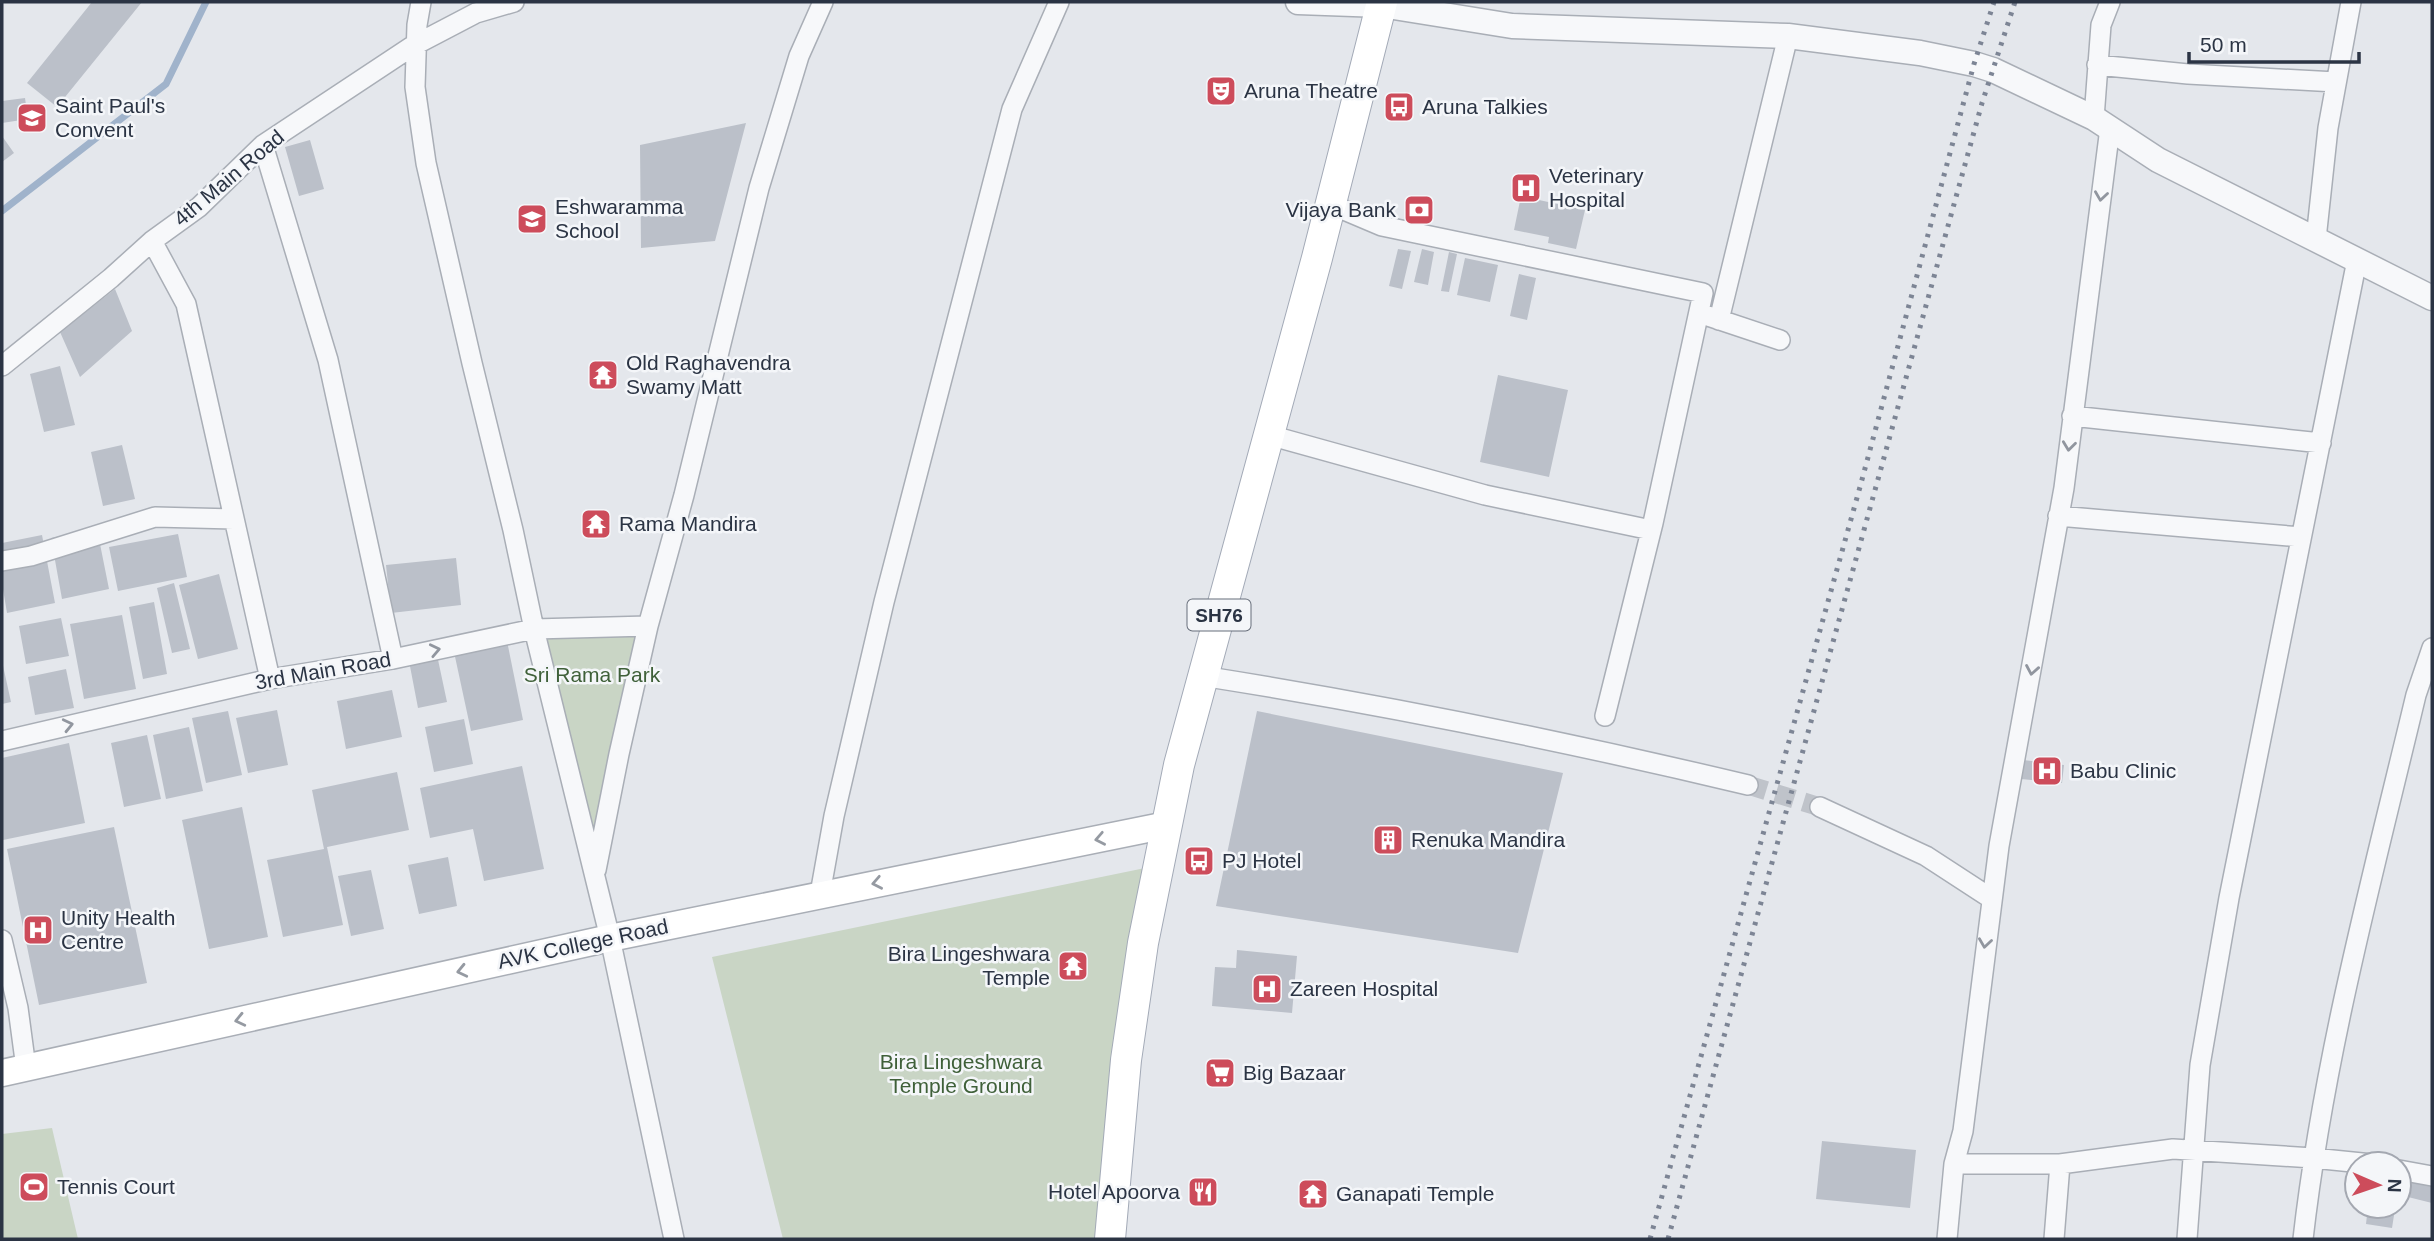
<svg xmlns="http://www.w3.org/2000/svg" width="2434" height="1241" viewBox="0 0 2434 1241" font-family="Arial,sans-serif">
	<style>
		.green { fill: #c9d5c5 }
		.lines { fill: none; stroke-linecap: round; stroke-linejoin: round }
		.stream { stroke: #a0b3cb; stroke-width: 7 }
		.building { fill: #bbc0c9 }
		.minor-tunnel { stroke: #bfc3ca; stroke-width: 19; stroke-dasharray: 19 10; stroke-linecap: butt }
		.minor-casing { stroke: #a9aeb6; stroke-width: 22 }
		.tertiary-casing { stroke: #a9aeb6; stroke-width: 27 }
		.secondary-casing { stroke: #a9aeb6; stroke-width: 29 }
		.primary-casing { stroke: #a3aab7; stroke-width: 32 }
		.minor { stroke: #f7f8fa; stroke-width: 19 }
		.tertiary { stroke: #f7f8fa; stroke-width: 24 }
		.secondary { stroke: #fff; stroke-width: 26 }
		.primary { stroke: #fff; stroke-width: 30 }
		.rail { stroke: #7d8595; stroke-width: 5; stroke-dasharray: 3.5 7; stroke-linecap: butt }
		.oneway { stroke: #91969f }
		.oneway2 { stroke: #959aa2 }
		.labels { text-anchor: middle; stroke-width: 5; stroke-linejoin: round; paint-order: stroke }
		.shield { fill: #f4f6f9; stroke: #676e7a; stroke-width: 2 }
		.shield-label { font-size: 19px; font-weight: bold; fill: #2b3444 }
		.poi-label { font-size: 21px; fill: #2b3444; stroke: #f4f6f9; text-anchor: start }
		.street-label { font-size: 21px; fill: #2b3444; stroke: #f4f6f9 }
		.park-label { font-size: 21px; fill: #3f6039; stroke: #f4f6f9 }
	</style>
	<rect width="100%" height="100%" fill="#e4e7ec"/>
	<!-- green -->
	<path class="green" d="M643,632L595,848L544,639Z
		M1150,867L1111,1239H783L712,957Z
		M52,1128L78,1239H2V1134Z"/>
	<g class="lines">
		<!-- stream -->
		<path class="stream" d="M2,211L166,84L206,2"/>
	</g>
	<!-- building -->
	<path class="building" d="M92,2H142L57,107L27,83Z
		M25,98L28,119L2,123V101Z
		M746,123L715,241L641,248L640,145Z
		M2,136L14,153L2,162Z
		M310,140L324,189L299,196L285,147Z
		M1521,196L1585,210L1576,249L1548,243L1549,237L1514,230Z
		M1398,249L1411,251L1402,289L1389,286Z
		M1422,249L1434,252L1428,285L1414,282Z
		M1449,252L1457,254L1449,292L1441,291Z
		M1465,258L1498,265L1490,302L1457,295Z
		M1519,274L1536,278L1527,320L1510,316Z
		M115,289L132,331L80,377L60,332Z
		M60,366L75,425L44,432L30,374Z
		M1498,375L1568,390L1549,477L1480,462Z
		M122,445L135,499L103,506L91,452Z
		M97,529L109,589L62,599L51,538Z
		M178,534L187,577L118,591L109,547Z
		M42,535L55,603L7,613L2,583V543Z
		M456,558L461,605L391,613L386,565Z
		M219,574L238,649L198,659L179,585Z
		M174,583L190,649L172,653L157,588Z
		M154,602L167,674L143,679L129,607Z
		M122,615L136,689L84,699L70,624Z
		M61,618L69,656L26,664L19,626Z
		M507,641L523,720L471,731L454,652Z
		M437,655L447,702L418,708L409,661Z
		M2,661L11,702L2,704Z
		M66,669L74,708L35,715L28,677Z
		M392,690L402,737L346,749L337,701Z
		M277,710L288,765L248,773L236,718Z
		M228,711L242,775L206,783L192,718Z
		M1257,711L1563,773L1518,953L1216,906Z
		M464,719L473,764L434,772L425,727Z
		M189,727L203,791L166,799L153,735Z
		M147,735L161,799L124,807L111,743Z
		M69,743L85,823L3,840L2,758Z
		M2023,760L2064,765L2062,783L2021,779Z
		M522,766L544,869L484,881L473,829L430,838L420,788Z
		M397,772L409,830L327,847L343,925L283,937L267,860L324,849L312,790Z
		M242,807L268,937L209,949L182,820Z
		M114,827L147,983L39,1005L7,849Z
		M448,857L457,906L419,914L408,865Z
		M371,870L384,929L351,936L338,876Z
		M1237,950L1297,956L1292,1013L1212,1006L1215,967L1236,968Z
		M1822,1141L1916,1150L1910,1208L1816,1199Z
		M2413,1177L2432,1182V1203L2408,1197Z
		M2368,1206L2395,1209L2392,1228L2366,1224Z"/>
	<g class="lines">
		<!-- minor-tunnel -->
		<path class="minor-tunnel" d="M1748,785L1820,807"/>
		<!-- minor casing -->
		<g class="minor-casing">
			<path id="minor" d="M421,2L417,25L415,87L426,163L472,363L513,530L534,629L610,938L674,1239
				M2097,65L2188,74L2336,82
				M2094,118L2101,25L2110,2
				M263,145L328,360L393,659
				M1330,204L1382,226L1703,293L1653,523L1605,716
				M2316,239L2328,128L2351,2
				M152,241L186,304L270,679
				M1708,316L1780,340
				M1719,320L1788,36
				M2,366L111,278L152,241L199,207L263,145L411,47L476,13L514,2
				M2072,416L2321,443
				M1269,435L1485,495L1651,530
				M2058,516L2301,537
				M2,561L31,556L155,517L234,519
				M1202,676C1386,705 1568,742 1748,785
				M2,741L270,679L393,659L534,629L648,626
				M1820,807L1926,856L1992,899
				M596,870L619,754L648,626L684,495L759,188L799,56L823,2
				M820,894L834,816L884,602L1012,109L1059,2
				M2,940L18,1008L26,1068
				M1954,1164H2060L2173,1149L2313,1158L2372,1164
				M2399,1170L2432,1176
				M1947,1239L1954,1164L1963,1131L1999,846L2064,488L2110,128
				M2054,1239L2060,1164
				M2187,1239L2200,1065L2229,898L2357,260
				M2303,1239C2324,1055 2373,875 2416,695L2432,648"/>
		</g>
		<!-- tertiary casing -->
		<g class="tertiary-casing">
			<path id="tertiary" d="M1298,2L1381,5L1512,26L1788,36L1920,53L1974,64L1993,70L2094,118L2158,160L2432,298"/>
		</g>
		<!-- secondary casing -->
		<g class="secondary-casing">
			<path id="secondary" d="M2,1073L610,938L1167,825"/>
		</g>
		<!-- primary casing -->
		<g class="primary-casing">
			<path id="primary" d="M1110,1239L1126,1060L1143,943L1179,765L1317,258L1382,2"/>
		</g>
		<!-- minor -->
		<use href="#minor" class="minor"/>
		<!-- tertiary -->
		<use href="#tertiary" class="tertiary"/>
		<!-- secondary -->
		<use href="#secondary" class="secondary"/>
		<!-- primary -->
		<use href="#primary" class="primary"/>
		<!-- rail -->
		<path class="rail" d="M1650,1239L1860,487L1974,64L1994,2
			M1668,1239L1982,103L2015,2"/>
	</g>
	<!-- one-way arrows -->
	<defs><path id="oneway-chevron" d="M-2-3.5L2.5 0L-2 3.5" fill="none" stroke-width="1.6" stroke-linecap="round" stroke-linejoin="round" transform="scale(1.75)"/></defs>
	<g class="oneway">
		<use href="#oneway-chevron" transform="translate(2101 196) rotate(98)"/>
		<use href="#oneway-chevron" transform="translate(2069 446) rotate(97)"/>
		<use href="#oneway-chevron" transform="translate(435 650) rotate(-12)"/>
		<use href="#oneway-chevron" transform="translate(2032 670) rotate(100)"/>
		<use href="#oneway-chevron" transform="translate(68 725) rotate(-13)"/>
		<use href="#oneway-chevron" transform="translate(1985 943) rotate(98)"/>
	</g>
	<g class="oneway2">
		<use href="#oneway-chevron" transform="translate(1100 839) rotate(169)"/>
		<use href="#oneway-chevron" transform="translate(877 883) rotate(169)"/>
		<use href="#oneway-chevron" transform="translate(462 971) rotate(167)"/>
		<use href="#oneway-chevron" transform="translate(240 1020) rotate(167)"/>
	</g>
	<!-- icons -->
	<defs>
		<g id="theatre-square" transform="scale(1.575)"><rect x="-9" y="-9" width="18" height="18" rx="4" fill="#cd4c5b" stroke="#f4f6f9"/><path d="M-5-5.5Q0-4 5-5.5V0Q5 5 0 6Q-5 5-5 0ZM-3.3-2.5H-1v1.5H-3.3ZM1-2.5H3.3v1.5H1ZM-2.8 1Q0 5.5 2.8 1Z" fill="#fff"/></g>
		<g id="bus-square" transform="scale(1.575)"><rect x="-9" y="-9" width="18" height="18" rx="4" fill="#cd4c5b" stroke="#f4f6f9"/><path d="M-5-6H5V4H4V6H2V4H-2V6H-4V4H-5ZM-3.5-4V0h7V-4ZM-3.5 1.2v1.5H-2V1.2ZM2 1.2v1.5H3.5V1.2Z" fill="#fff"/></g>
		<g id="school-square" transform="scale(1.575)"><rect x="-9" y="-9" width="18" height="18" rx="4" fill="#cd4c5b" stroke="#f4f6f9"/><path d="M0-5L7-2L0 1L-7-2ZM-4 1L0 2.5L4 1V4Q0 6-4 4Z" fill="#fff"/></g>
		<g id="hospital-square" transform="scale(1.575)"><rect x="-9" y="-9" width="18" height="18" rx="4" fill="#cd4c5b" stroke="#f4f6f9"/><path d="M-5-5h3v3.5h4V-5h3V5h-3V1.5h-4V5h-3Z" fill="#fff"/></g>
		<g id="bank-square" transform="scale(1.575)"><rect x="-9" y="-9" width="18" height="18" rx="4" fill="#cd4c5b" stroke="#f4f6f9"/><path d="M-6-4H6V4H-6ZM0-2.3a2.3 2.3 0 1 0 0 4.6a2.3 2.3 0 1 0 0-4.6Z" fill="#fff"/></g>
		<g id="temple-square" transform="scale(1.575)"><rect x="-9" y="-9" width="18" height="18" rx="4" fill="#cd4c5b" stroke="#f4f6f9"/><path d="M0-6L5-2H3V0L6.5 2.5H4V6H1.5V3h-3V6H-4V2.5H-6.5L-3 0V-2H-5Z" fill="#fff"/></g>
		<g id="building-square" transform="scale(1.575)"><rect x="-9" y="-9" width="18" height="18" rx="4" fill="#cd4c5b" stroke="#f4f6f9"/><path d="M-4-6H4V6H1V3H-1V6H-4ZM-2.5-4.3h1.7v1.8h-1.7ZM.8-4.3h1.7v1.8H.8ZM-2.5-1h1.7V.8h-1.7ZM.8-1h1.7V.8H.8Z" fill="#fff"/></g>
		<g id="supermarket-square" transform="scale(1.575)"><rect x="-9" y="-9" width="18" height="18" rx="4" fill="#cd4c5b" stroke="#f4f6f9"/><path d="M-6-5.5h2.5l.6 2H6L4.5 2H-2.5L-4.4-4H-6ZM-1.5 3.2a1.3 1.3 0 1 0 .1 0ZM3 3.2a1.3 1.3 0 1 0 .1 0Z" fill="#fff"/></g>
		<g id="stadium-square" transform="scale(1.575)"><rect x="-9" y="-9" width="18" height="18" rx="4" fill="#cd4c5b" stroke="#f4f6f9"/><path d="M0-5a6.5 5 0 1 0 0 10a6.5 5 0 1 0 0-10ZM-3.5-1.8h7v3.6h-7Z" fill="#fff"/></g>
		<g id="restaurant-square" transform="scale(1.575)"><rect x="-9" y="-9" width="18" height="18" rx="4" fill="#cd4c5b" stroke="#f4f6f9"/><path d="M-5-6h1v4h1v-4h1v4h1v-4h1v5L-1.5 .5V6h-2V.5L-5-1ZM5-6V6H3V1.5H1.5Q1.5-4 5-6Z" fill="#fff"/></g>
	</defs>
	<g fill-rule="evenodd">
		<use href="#theatre-square" x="1221" y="91"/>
		<use href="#bus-square" x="1399" y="107"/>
		<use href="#school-square" x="32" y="118"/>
		<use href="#hospital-square" x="1526" y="188"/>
		<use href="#bank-square" x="1419" y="210"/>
		<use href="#school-square" x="532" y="219"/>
		<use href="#temple-square" x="603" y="375"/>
		<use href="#temple-square" x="596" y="524"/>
		<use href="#hospital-square" x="2047" y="771"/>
		<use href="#building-square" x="1388" y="840"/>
		<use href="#bus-square" x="1199" y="861"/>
		<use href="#hospital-square" x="38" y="930"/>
		<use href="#temple-square" x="1073" y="966"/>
		<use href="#hospital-square" x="1267" y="989"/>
		<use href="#supermarket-square" x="1220" y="1073"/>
		<use href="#stadium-square" x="34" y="1187"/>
		<use href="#restaurant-square" x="1203" y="1192"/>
		<use href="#temple-square" x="1313" y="1194"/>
	</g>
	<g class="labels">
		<!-- shield labels -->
		<rect class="shield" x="1187.5" y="599.5" width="63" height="31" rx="5"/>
		<g class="shield-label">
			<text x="1219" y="622">SH76</text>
		</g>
		<!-- poi labels -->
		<g class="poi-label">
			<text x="1244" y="98">Aruna Theatre</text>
			<text x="55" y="113">Saint Paul's<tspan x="55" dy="24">Convent</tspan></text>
			<text x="1422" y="114">Aruna Talkies</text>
			<text x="1549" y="183">Veterinary<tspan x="1549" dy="24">Hospital</tspan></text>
			<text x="555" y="214">Eshwaramma<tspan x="555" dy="24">School</tspan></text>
			<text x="1396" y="217" text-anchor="end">Vijaya Bank</text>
			<text x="626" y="370">Old Raghavendra<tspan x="626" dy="24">Swamy Matt</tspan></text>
			<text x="619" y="531">Rama Mandira</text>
			<text x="2070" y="778">Babu Clinic</text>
			<text x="1411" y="847">Renuka Mandira</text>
			<text x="1222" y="868">PJ Hotel</text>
			<text x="61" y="925">Unity Health<tspan x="61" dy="24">Centre</tspan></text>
			<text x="1050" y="961" text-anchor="end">Bira Lingeshwara<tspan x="1050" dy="24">Temple</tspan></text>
			<text x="1290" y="996">Zareen Hospital</text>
			<text x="1243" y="1080">Big Bazaar</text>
			<text x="57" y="1194">Tennis Court</text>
			<text x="1180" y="1199" text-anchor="end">Hotel Apoorva</text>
			<text x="1336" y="1201">Ganapati Temple</text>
		</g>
		<!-- street labels -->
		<g class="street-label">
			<text transform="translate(229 178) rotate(-40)" y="7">4th Main Road</text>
			<text transform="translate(323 671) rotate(-10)" y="7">3rd Main Road</text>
			<text transform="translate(583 944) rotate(-12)" y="7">AVK College Road</text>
		</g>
		<!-- park labels -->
		<g class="park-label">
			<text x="592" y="682">Sri Rama Park</text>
			<text x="961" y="1069">Bira Lingeshwara<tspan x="961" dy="24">Temple Ground</tspan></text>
		</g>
	</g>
	<!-- border -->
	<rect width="2434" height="1241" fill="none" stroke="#2b3444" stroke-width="7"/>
	<!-- north arrow -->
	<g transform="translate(2378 1185) rotate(92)"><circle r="33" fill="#f4f6f9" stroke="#a4a8b1" stroke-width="2"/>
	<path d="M0-5L12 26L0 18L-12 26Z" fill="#cd4c5b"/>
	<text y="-10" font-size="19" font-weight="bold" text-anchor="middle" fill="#2b3444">N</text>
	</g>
	<!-- scale -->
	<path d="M2189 52v10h170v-10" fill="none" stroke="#2b3444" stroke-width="3.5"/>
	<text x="2200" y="52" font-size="21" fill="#2b3444" stroke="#f4f6f9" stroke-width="5" paint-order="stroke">50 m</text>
</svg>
